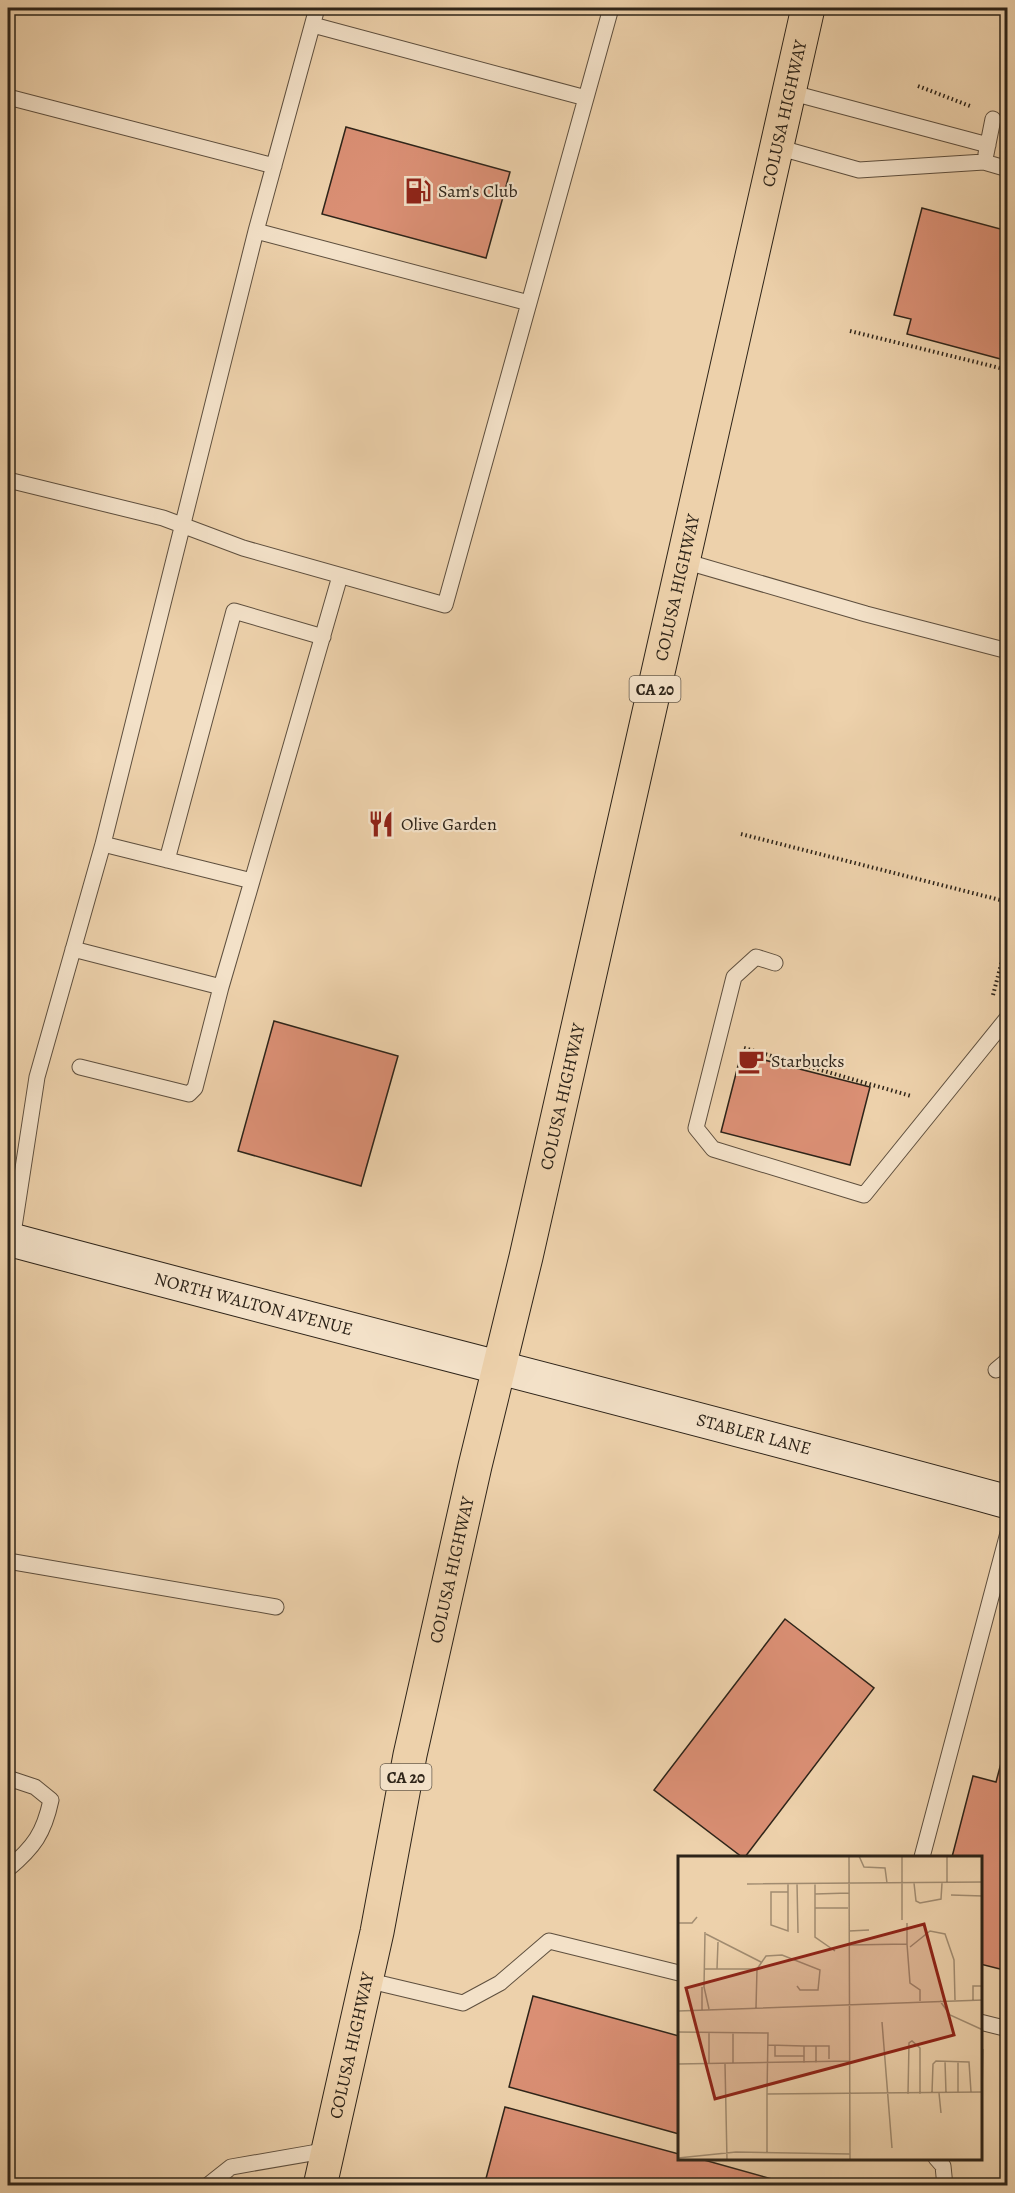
<svg xmlns="http://www.w3.org/2000/svg" width="1015" height="2193" viewBox="0 0 1015 2193" font-family="Alegreya,serif">
	<style>
		.building { fill: #da8f74; stroke: #2e2419; stroke-width: 1.5 }
		.lines { fill: none; stroke-linecap: round; stroke-linejoin: round }
		.lane-casing { stroke: #5e4f3e; stroke-width: 17 }
		.secondary-casing { stroke: #2e2419; stroke-width: 35 }
		.highway-casing { stroke: #2e2419; stroke-width: 35 }
		.path { stroke: #2e2419; stroke-width: 4; stroke-dasharray: 1.5 3; stroke-linecap: butt }
		.lane { stroke: #f3e1c8; stroke-width: 15 }
		.secondary { stroke: #f3e1c8; stroke-width: 33 }
		.highway { stroke: #edd1ab; stroke-width: 33 }
		.labels { text-anchor: middle; stroke-width: 4.5; stroke-linejoin: round; paint-order: stroke }
		.shield { fill: #f3e1c8; stroke: #695d4e; stroke-width: 1.5 }
		.shield-label { font-size: 16px; font-weight: bold; fill: #2e2419 }
		.street-label { font-size: 18px; fill: #2e2419; stroke: #f3e1c8 }
		.poi-label { font-size: 18px; fill: #2e2419; stroke: #f3e1c8; text-anchor: start }
		.inset-road { fill: none; stroke: #a18c71; stroke-width: 1.5 }
		.view { fill: #8f2418; fill-opacity: 0.15; stroke: #8f2418; stroke-width: 3 }
		.inset-edge { fill: none; stroke: #2e2419; stroke-width: 3 }
	</style>
	<rect width="100%" height="100%" fill="#edd1ab"/>
	<filter id="stains"><feTurbulence type="fractalNoise" baseFrequency=".00333" numOctaves="4"/><feColorMatrix values="0 0 0 0 .2 0 0 0 0 .09 0 0 0 0 .02 0 0 0 .5 -.17"/></filter>
	<radialGradient id="worn" r=".72"><stop offset=".6" stop-color="#630" stop-opacity="0"/><stop offset="1" stop-color="#630" stop-opacity=".3"/></radialGradient>
	<!-- building -->
	<path class="building" d="M346,127L510,172L486,258L322,214Z
		M922,208L1008,231V361L907,334L911,319L894,315Z
		M274,1021L398,1056L361,1186L238,1151Z
		M741,1054L870,1087L850,1165L721,1132Z
		M785,1619L874,1688L745,1857H742L654,1790Z
		M1008,1737V1971L980,1964V1857H952L973,1776L996,1782Z
		M533,1996L679,2036V2134L509,2087Z
		M505,2107L679,2154V2158H697L797,2186H484Z"/>
	<g class="lines">
		<!-- lane casing -->
		<g class="lane-casing">
			<path id="lane" d="M313,25L586,98
				M789,92L988,145
				M8,97L274,166
				M777,147L859,170L984,162L1008,169
				M986,154L993,119
				M256,231L529,303
				M8,480L163,518L243,548L445,605L611,8
				M684,561L866,614L1008,651
				M103,844L252,881L340,576
				M167,860L234,611L323,637
				M73,949L221,987L252,881
				M775,963L756,957L734,977L696,1128L713,1149L864,1195L1008,1017
				M80,1067L189,1094L195,1088L221,987
				M12,1240L37,1077L103,844L256,231L317,8
				M996,1370L1008,1360
				M8,1561L276,1607
				M8,1778L35,1787L51,1800C44,1833 34,1847 8,1869
				M922,1857L1008,1533
				M366,1980L463,2003L500,1983L549,1941L679,1973
				M980,2022L1008,2029
				M936,2158L943,2166L945,2186
				M207,2186L231,2167L329,2150"/>
		</g>
		<!-- secondary casing -->
		<g class="secondary-casing">
			<g id="secondary">
				<path id="s1" d="M8,1239C340,1328 675,1411 1008,1502"/>
			</g>
		</g>
		<!-- highway casing -->
		<g class="highway-casing">
			<g id="highway">
				<path id="s2" d="M320,2186L377,1932L410,1755L475,1466L526,1257L808,8"/>
			</g>
		</g>
		<!-- path -->
		<path class="path" d="M918,86L970,106
			M850,331L1008,370
			M741,834L1008,902
			M993,995L1008,938
			M744,1048L911,1096"/>
		<!-- lane -->
		<use href="#lane" class="lane"/>
		<!-- secondary -->
		<use href="#secondary" class="secondary"/>
		<!-- highway -->
		<use href="#highway" class="highway"/>
	</g>
	<!-- icons -->
	<defs>
		<g id="fuel-bare" transform="scale(2.07)"><path d="M-5.5-6h7V0h2V4h1.3V-2.5L3-4.5l.8-.8L6-3V5H2.5V1h-1V6h-7ZM-4.2-4.7v3.2H.2V-4.7Z" fill="#8f2418" stroke="#f3e1c8" stroke-width="2.5" paint-order="stroke"/></g>
		<g id="restaurant-bare" transform="scale(2.07)"><path d="M-5-6h1v4h1v-4h1v4h1v-4h1v5L-1.5 .5V6h-2V.5L-5-1ZM5-6V6H3V1.5H1.5Q1.5-4 5-6Z" fill="#8f2418" stroke="#f3e1c8" stroke-width="2.5" paint-order="stroke"/></g>
		<g id="cafe-bare" transform="scale(2.07)"><path d="M-5.5-4.5H6V0H3Q3 3.5 0 3.5H-2.5Q-5.5 3.5-5.5 0ZM3-3.2v2h1.7v-2ZM-6 4.5H4V6H-6Z" fill="#8f2418" stroke="#f3e1c8" stroke-width="2.5" paint-order="stroke"/></g>
	</defs>
	<g fill-rule="evenodd">
		<use href="#fuel-bare" x="418" y="191"/>
		<use href="#restaurant-bare" x="381" y="824"/>
		<use href="#cafe-bare" x="751" y="1061"/>
	</g>
	<g class="labels">
		<!-- shield labels -->
		<g class="shield">
			<rect x="629.5" y="676" width="51" height="26" rx="4.5"/>
			<rect x="380.5" y="1764" width="51" height="26" rx="4.5"/>
		</g>
		<g class="shield-label">
			<text x="655" y="695">CA 20</text>
			<text x="406" y="1783">CA 20</text>
		</g>
		<!-- street labels -->
		<g class="street-label">
			<text dy="6" stroke="none"><textPath href="#s2" startOffset="2124">COLUSA HIGHWAY</textPath></text>
			<text dy="6" stroke="none"><textPath href="#s2" startOffset="1638">COLUSA HIGHWAY</textPath></text>
			<text dy="6" stroke="none"><textPath href="#s2" startOffset="1116">COLUSA HIGHWAY</textPath></text>
			<text dy="6" stroke="none"><textPath href="#s1" startOffset="254">NORTH WALTON AVENUE</textPath></text>
			<text dy="6" stroke="none"><textPath href="#s1" startOffset="771">STABLER LANE</textPath></text>
			<text dy="6" stroke="none"><textPath href="#s2" startOffset="630">COLUSA HIGHWAY</textPath></text>
			<text dy="6" stroke="none"><textPath href="#s2" startOffset="144">COLUSA HIGHWAY</textPath></text>
		</g>
		<!-- poi labels -->
		<g class="poi-label">
			<text x="438" y="197">Sam's Club</text>
			<text x="401" y="830">Olive Garden</text>
			<text x="771" y="1067">Starbucks</text>
		</g>
	</g>
	<!-- overview -->
	<g transform="translate(678 1856)">
		<rect width="304" height="304" fill="#edd1ab"/>
		<path class="inset-road" d="M171,0L172,304M181,0L186,11L207,12L209,27M224,0V64M269,0V26M119,27L120,77M137,27V38L171,37M236,27L238,45L242,47L263,43L264,27M69,28L305,26M110,28V75L93,69V36H110M137,38V81L157,95M273,39L305,40M137,52H170M0,67H14L19,61M229,67V88M171,75L191,74M27,76L26,131L31,153M28,78L83,106M171,89L229,88L232,127L242,134V145M232,91L252,75L267,78L276,104L277,144M26,113H79M39,113L40,86M24,131V154M295,144V130H305M262,145L272,159L305,174M78,152L79,113L88,100L104,99L142,114L140,134H122L119,130M0,155L305,144M204,166L214,292M0,176L90,177L89,238M31,176V208M55,176V208M90,189L126,190V207M97,189V200H126M126,190H138V207M138,190H151V203M267,205L268,237M280,205V236M0,208L172,205M47,208L49,304M304,236L305,193M254,237L255,208L258,205L291,206L293,236M261,237L263,257M230,238L231,187L234,185L242,192V238M89,296V238L305,236M0,302L58,296L172,298"/>
		<path class="view" d="M246,68L276,179L37,243L8,132Z"/>
		<rect width="304" height="304" class="inset-edge"/>
	</g>
	<!-- margin -->
	<rect width="1015" height="2193" fill="none" stroke="#edd1ab" stroke-width="30"/>
	<rect x="9" y="9" width="997" height="2175" fill="none" stroke="#2e2419" stroke-width="3"/>
	<rect x="15" y="15" width="985" height="2163" fill="none" stroke="#2e2419" stroke-width="1.5"/>
	<rect width="100%" height="100%" filter="url(#stains)"/>
	<rect width="100%" height="100%" fill="url(#worn)"/>
</svg>
